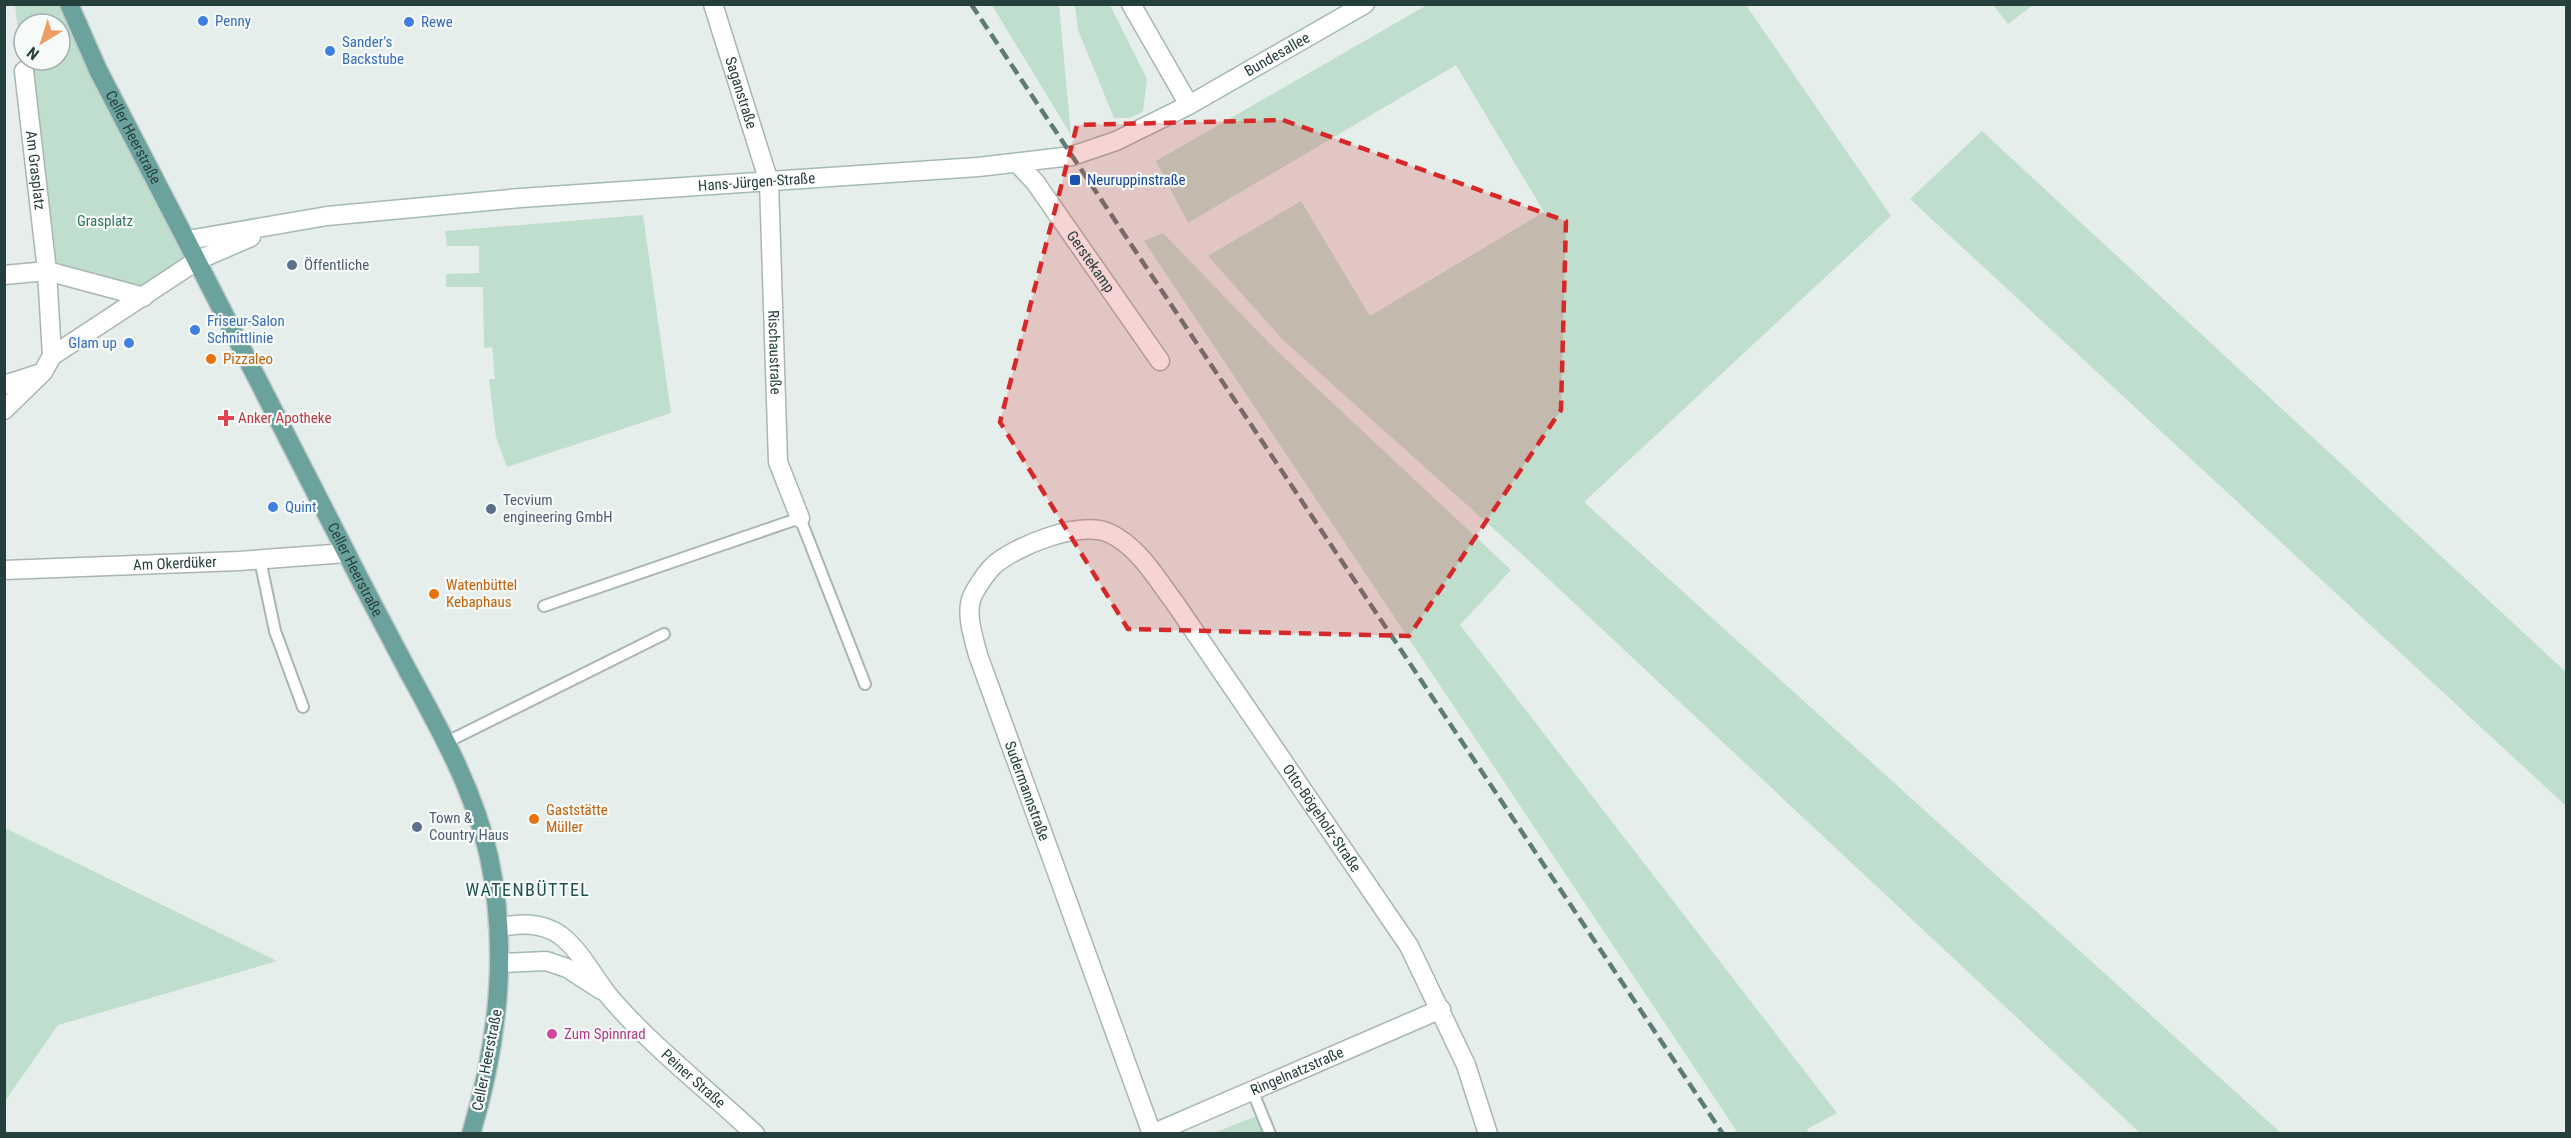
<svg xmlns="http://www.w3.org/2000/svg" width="2571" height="1138" viewBox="0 0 2571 1138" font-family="'Roboto Condensed',sans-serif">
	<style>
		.green { fill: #bfdecd; fill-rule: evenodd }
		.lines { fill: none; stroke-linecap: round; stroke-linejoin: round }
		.lane-casing { stroke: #a8b6b3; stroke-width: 14 }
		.street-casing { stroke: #a8b6b3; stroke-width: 21 }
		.secondary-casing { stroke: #a4b9b5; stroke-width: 21 }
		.primary-casing { stroke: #c2c9c9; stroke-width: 21 }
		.lane { stroke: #fff; stroke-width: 10 }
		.street { stroke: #fff; stroke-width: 18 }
		.secondary { stroke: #fff; stroke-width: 18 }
		.primary { stroke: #6ba29d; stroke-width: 18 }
		.rail { stroke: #5f7b78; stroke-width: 4.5; stroke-dasharray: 12 6; stroke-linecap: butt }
		.marked { fill: #d62828; fill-opacity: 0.2; stroke: #d62828; stroke-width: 4.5; stroke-dasharray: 12 8; stroke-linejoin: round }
		.shop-dot { fill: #3f7fe0; stroke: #f6faf9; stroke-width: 2 }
		.transit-dot { fill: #1a4fb4; stroke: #f6faf9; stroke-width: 2 }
		.service-dot { fill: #5c6f8a; stroke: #f6faf9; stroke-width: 2 }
		.food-dot { fill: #e8710a; stroke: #f6faf9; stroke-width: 2 }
		.health-dot { fill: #e0444e; stroke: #f6faf9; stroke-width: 2 }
		.hotel-dot { fill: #d1479c; stroke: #f6faf9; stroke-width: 2 }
		.labels { text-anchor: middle; stroke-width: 4.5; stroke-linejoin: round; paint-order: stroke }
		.shop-label { font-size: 15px; fill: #366cbe; stroke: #f6faf9; text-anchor: start }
		.street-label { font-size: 15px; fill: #253f3d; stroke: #f6faf9 }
		.transit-label { font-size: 15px; fill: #164399; stroke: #f6faf9; text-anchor: start }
		.park-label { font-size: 15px; fill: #307557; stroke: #f6faf9 }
		.service-label { font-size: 15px; fill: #4e5e75; stroke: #f6faf9; text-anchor: start }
		.food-label { font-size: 15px; fill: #c56008; stroke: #f6faf9; text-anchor: start }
		.health-label { font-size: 15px; fill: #be3a42; stroke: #f6faf9; text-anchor: start }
		.hotel-label { font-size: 15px; fill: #b23c85; stroke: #f6faf9; text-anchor: start }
		.quarter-label { font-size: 18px; letter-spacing: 1.5px; fill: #21514e; stroke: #f6faf9 }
	</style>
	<rect width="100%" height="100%" fill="#e5eeeb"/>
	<!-- green -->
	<path class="green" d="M15,5H69L198,260L144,297L47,271ZM24,24H60V60H24Z
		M992,5H1059L1071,135Z
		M1075,5H1110L1147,79L1143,112L1130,118H1114L1078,30Z
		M1427,5H1746L1891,216L1584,502L2281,1133H2140L1525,557L1283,340L1208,256L1301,201L1370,316L1544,212L1456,65L1188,223L1156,161Z
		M1993,5H2033L2008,24Z
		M1982,131L2566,672V806L1910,199Z
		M643,215L671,413L507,467L496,437L489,379H495L492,347L484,348L483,287H446V274L479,273V246H447L445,231Z
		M1163,233L1275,349L1511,570L1460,625L1837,1113L1807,1129L1809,1133H1738L1144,241Z
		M5,828L277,961L58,1025L5,1101Z
		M1256,1116L1263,1133H1214Z"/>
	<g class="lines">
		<!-- lane casing -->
		<g class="lane-casing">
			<path id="lane" d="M260,560L275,631L303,707
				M544,606L800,518L865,684
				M447,742L664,634
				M1252,1090L1270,1134"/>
		</g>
		<!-- street casing -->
		<g class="street-casing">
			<g id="street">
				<path id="s1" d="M713,4L769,182L778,462L800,518"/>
				<path d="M1131,4L1189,105"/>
				<path id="s2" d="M24,71L47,271L52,356"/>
				<path id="s3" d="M1018,164L1035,182L1160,361"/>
				<path d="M4,275L47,271L144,297"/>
				<path d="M4,385L38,374"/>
				<path d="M4,410L43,372L52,356L198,260"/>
				<path id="s4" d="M4,570L239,561L346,553"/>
				<path id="s5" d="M1152,1134L978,655C974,639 965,614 972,597C976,588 986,573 993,566C1015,546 1080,520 1109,533C1138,546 1156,578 1175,603L1409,946L1466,1065L1488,1134"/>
				<path id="s6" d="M1152,1134L1441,1009"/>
			</g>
		</g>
		<!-- secondary casing -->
		<g class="secondary-casing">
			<g id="secondary">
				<path id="s7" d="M188,240L327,216L520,198L978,167L1072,156L1116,141L1189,105L1365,4"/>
				<path d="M198,260L251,237"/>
				<path id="s8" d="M498,927C520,924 540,921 560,935C581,951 592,975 608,995C648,1043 708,1090 755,1134"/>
				<path d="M500,963L546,961L567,968L601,990"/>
			</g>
		</g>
		<!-- primary casing -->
		<g class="primary-casing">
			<g id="primary">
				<path id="s9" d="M69,4L98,70C182,230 263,391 346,552C366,592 387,631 408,671C441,731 474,790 489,857C509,950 498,1044 471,1134"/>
			</g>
		</g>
		<!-- lane -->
		<use href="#lane" class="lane"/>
		<!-- street -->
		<use href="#street" class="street"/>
		<!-- secondary -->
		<use href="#secondary" class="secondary"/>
		<!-- primary -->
		<use href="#primary" class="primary"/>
		<!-- rail -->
		<path class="rail" d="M971,4L1723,1134"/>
	</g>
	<!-- marked area -->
	<path class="marked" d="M1283,120L1566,221L1561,410L1409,636L1128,629L1000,422L1077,125Z"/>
	<!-- markers -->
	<g class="shop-dot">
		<circle cx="203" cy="21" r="6"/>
		<circle cx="409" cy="22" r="6"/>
		<circle cx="330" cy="51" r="6"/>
		<circle cx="195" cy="330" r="6"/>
		<circle cx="129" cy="343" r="6"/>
		<circle cx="273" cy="507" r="6"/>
	</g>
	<rect class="transit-dot" x="1069" y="174" width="12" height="12" rx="3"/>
	<g class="service-dot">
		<circle cx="292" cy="265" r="6"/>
		<circle cx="491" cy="509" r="6"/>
		<circle cx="417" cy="827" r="6"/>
	</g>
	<g class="food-dot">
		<circle cx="211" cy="359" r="6"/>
		<circle cx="434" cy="594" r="6"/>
		<circle cx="534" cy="819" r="6"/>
	</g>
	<path class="health-dot" d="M223 409h6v6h6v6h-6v6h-6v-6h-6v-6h6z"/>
	<circle class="hotel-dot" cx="552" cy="1034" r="6"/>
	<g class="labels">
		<!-- shop labels -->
		<g class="shop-label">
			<text x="215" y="26">Penny</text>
			<text x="421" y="27">Rewe</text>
			<text x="342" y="47">Sander's<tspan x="342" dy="17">Backstube</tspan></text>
			<text x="207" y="326">Friseur-Salon<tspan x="207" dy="17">Schnittlinie</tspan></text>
			<text x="117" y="348" text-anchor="end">Glam up</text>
			<text x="285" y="512">Quint</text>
		</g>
		<!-- street labels -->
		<g class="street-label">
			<text dy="5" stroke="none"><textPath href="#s7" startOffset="1118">Bundesallee</textPath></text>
			<text dy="5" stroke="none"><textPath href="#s1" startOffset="93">Saganstraße</textPath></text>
			<text dy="5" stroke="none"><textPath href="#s9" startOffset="148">Celler Heerstraße</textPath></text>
			<text dy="5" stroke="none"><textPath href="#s2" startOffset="100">Am Grasplatz</textPath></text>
			<text dy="5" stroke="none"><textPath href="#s7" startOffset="572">Hans-Jürgen-Straße</textPath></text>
			<text dy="5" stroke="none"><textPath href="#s3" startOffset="122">Gerstekamp</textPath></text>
			<text dy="5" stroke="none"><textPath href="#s1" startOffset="357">Rischaustraße</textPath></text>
			<text dy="5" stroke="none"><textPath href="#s4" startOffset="171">Am Okerdüker</textPath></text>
			<text dy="5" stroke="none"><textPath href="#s9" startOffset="634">Celler Heerstraße</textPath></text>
			<text transform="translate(1027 791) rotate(70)" y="5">Sudermannstraße</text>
			<text dy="5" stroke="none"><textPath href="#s5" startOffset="1089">Otto-Bögeholz-Straße</textPath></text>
			<text transform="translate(487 1060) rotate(-79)" y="5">Celler Heerstraße</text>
			<text dy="5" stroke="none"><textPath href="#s6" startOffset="158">Ringelnatzstraße</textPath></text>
			<text dy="5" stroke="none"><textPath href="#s8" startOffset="261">Peiner Straße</textPath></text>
		</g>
		<!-- transit labels -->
		<g class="transit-label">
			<text x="1087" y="185">Neuruppinstraße</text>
		</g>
		<!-- park labels -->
		<g class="park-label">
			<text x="105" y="226">Grasplatz</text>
		</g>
		<!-- service labels -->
		<g class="service-label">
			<text x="304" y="270">Öffentliche</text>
			<text x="503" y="505">Tecvium<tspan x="503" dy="17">engineering GmbH</tspan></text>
			<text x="429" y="823">Town &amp;<tspan x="429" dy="17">Country Haus</tspan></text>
		</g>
		<!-- food labels -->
		<g class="food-label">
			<text x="223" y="364">Pizzaleo</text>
			<text x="446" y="590">Watenbüttel<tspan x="446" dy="17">Kebaphaus</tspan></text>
			<text x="546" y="815">Gaststätte<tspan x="546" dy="17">Müller</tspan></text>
		</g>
		<!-- health labels -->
		<g class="health-label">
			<text x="238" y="423">Anker Apotheke</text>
		</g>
		<!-- hotel labels -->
		<g class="hotel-label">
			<text x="564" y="1039">Zum Spinnrad</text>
		</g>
		<!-- quarter labels -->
		<g class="quarter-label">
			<text x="528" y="896">WATENBÜTTEL</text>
		</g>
	</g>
	<!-- border -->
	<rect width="2571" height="1138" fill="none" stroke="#253f3d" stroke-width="12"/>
	<!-- north arrow -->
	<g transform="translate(42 42) rotate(218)"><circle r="28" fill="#f6faf9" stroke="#a2afae" stroke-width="1.5"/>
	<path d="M0-4.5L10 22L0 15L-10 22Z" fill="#ee9e63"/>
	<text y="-9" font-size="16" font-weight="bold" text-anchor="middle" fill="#253f3d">N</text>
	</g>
</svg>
